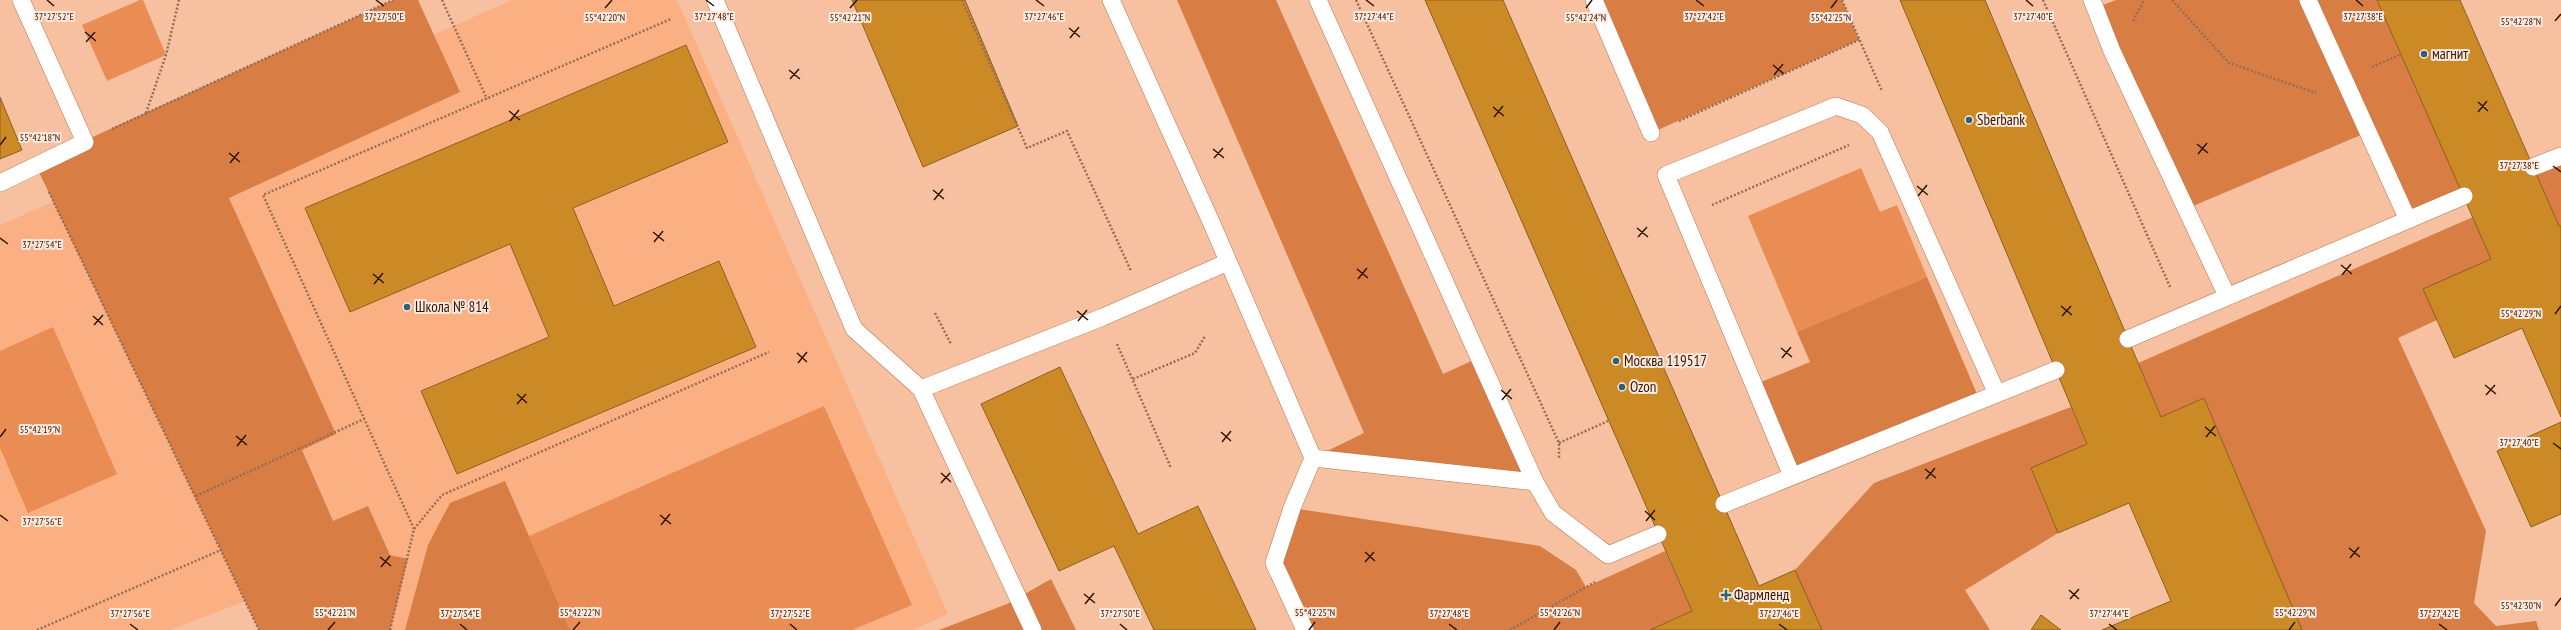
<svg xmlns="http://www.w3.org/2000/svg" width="2561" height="630" viewBox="0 0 2561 630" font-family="'PT Sans Narrow',sans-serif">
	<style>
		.built { fill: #fbb083 }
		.green { fill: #e98d54 }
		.forest { fill: #d87d43 }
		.building { fill: #cc8a27; stroke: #8c5f21 }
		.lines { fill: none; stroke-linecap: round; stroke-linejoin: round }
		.service-casing { stroke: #b5754f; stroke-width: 18 }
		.path { stroke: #966e56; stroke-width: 2.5; stroke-dasharray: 2 2; stroke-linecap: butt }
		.service { stroke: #fff; stroke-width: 17 }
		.ticks { fill: none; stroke: #2f1607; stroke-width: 1.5 }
		.poi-dot { fill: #2a627c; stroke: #ffe9dd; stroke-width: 1.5 }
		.labels { text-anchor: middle; stroke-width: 4; stroke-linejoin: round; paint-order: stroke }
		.poi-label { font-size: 15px; fill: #2f1607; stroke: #ffe9dd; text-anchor: start }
		.ticks-label { font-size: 10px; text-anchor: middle; fill: #2f1607; stroke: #ffe9dd; stroke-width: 4; stroke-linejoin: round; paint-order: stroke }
	</style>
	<rect width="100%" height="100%" fill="#f7c0a0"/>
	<!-- built -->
	<path class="built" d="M512,0H677L948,614L913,630H259L246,601L170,630H0V225Z"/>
	<!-- green -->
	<path class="green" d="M140,0H143L166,55L107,81L82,25Z
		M1861,168L1880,212L1897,205L1927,277L1797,332L1748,216Z
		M53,327L117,474L28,513L0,448V351Z
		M824,406L912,605L852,630H570L529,536Z"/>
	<!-- forest -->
	<path class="forest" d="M393,0H418L460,92L229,198L336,434L302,450L333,521L368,506L390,555L408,559L390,630H259L36,166L97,135Z
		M1177,0H1276L1443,374L1478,358L1535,482L1313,458L1364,433Z
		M1594,0H1842L1859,40L1651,133Z
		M2116,0H2377L2464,196L2408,220L2368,132L2186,209L2095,8Z
		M2561,156V226H2559L2533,167Z
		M2473,217L2491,259L2437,320L2398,338L2486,531L2474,603L2496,626L2536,621L2539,630H2301L2204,398L2161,417L2138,363Z
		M1927,277L1980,401L1792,476L1754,385L1810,362L1797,332Z
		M2071,407L2087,444L2031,469L2058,533L1965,590L1990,630H1820L1795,570L1874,483Z
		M505,481L570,630H405L428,545L450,503Z
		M1292,508L1540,546L1576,570L1586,587L1665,551L1692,611L1650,630H1305L1274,563Z
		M1051,579L1076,630H939L1007,604Z"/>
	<!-- building -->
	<path class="building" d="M852,0H965L1018,126L923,167Z
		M1425,0H1503L1759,586L1795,570L1822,630H1650L1692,611Z
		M1900,0H1985L2161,417L2204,398L2302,630H2102L2171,601L2129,503L2058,533L2031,468L2087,444Z
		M2377,0H2460L2559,226H2561V417L2522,328L2454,358L2423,289L2491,259Z
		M686,45L728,142L573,208L614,306L719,261L756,347L457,474L421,391L549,337L510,244L350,312L305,208Z
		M0,97L22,150L0,159Z
		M1060,367L1138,534L1198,506L1256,630H1154L1114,546L1059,571L981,404Z
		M2561,422V514L2531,527L2497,451Z
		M2041,615L2061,630H2031Z"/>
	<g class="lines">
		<!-- service casing -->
		<g class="service-casing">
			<path id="service" d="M715,0L854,329L921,389
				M1111,0L1212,224L1313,458L1535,482
				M1318,0L1535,482L1553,513L1608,555L1658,534
				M1594,0L1651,133
				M2092,0L2112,51L2227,296
				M2308,0L2408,220
				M2533,167L2561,156
				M0,183L85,142L21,0
				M2128,339L2464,196
				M1792,476L1666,175L1836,106L1862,115L1880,132L1997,394
				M1724,504L2056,370
				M1033,630L921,389L1103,317L1228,262
				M1305,630L1274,563L1292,508L1313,458"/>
		</g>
		<!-- path -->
		<path class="path" d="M442,0L487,99
			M962,0L1027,148L1067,131L1131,271
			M1356,0L1559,443V459
			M1842,0L1882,91
			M2043,0L2171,289
			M2172,0L2229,63L2316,93
			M2133,21L2144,0
			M2372,67L2401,54
			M146,113L166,55L179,0
			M1679,121L1859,40
			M112,129L393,0
			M49,192L259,630
			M1712,205L1849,145
			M935,313L951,344
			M1117,344L1171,468
			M1133,379L1195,353L1205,336
			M1559,443L1608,421
			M196,496L364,419
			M414,529L263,195L671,19
			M37,630L221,550
			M390,630L414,529L442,495L769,352
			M1510,630L1595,582"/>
		<!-- service -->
		<use href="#service" class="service"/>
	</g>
	<!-- ticks -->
	<path class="ticks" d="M47,0L54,6M376,0L384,6M706,0L714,6M1036,0L1044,6M1366,0L1374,6M1696,0L1704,6M2026,0L2033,6M2356,0L2363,6M605,8L612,0M850,8L857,0M1586,8L1592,0M1831,8L1837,0M2555,21L2561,14M1069,28L1080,37M85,32L96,41M1070,38L1079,27M86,42L95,32M1773,65L1784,74M789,70L800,79M1774,75L1783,64M790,79L799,69M2478,102L2488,111M1493,107L1504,116M509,111L520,120M2478,112L2487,101M1494,117L1503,106M510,121L519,110M2197,144L2208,153M0,145L6,137M1213,149L1224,158M229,153L240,162M2198,154L2207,143M1214,158L1223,148M230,163L239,152M2553,166L2561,172M1917,186L1928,195M933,190L944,199M1918,196L1927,185M934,200L943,189M1637,228L1648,237M653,232L664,241M1638,237L1647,227M0,238L8,244M654,242L663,231M2341,265L2352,274M1357,269L1368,278M373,274L384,283M2342,275L2351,264M1358,279L1367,268M374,284L383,273M2061,306L2072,315M1077,311L1088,320M2555,314L2561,306M93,316L103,325M2062,316L2071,306M1078,321L1087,310M94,325L103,315M1781,348L1792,357M797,353L807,362M1782,358L1791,347M798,363L807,352M2485,385L2496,394M1501,390L1512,399M517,394L527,403M2486,395L2495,385M1502,400L1511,389M517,404L526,394M2205,427L2216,436M1221,432L1231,441M236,436L247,445M0,437L6,429M2206,437L2215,426M1222,442L1231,431M2553,443L2561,449M237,446L246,435M1925,469L1936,478M941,473L951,482M1926,479L1935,468M941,483L950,473M1645,511L1655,520M0,515L8,521M660,515L671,524M1646,521L1655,510M661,525L670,514M2349,548L2360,557M1365,552L1375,561M380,557L391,566M2350,558L2359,547M1365,562L1374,552M381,567L390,556M2069,590L2079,599M1084,594L1095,603M2070,599L2079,589M1085,604L1094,593M2555,606L2561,598M130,624L138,630M460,624L467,630M790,624L797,630M1120,624L1127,630M1449,624L1457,630M1779,624L1787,630M2109,624L2117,630M2439,624L2447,630M328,630L335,622M573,630L580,622M1309,630L1315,622M1554,630L1560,622M2289,630L2295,622"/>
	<!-- markers -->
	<g class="poi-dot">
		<circle cx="2424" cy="54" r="4"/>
		<circle cx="1969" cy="120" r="4"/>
		<circle cx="407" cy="307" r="4"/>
		<circle cx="1616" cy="361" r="4"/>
		<circle cx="1622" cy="387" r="4"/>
		<path d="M1724 589h4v4h4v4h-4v4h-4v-4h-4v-4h4z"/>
	</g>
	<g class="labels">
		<!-- poi labels -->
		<g class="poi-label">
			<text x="2432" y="59">магнит</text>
			<text x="1977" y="125">Sberbank</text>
			<text x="415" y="312">Школа № 814</text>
			<text x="1624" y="366">Москва 119517</text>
			<text x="1630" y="392">Ozon</text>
			<text x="1734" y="600">Фармленд</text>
		</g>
	</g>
	<g class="ticks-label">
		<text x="54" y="20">37°27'52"E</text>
		<text x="384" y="20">37°27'50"E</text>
		<text x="714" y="20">37°27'48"E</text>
		<text x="1044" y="20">37°27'46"E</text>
		<text x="1374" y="20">37°27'44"E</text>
		<text x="1704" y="20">37°27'42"E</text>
		<text x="2033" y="20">37°27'40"E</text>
		<text x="2363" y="20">37°27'38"E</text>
		<text x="605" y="21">55°42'20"N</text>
		<text x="850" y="21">55°42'21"N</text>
		<text x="1586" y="21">55°42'24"N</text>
		<text x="1831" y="21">55°42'25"N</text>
		<text x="2521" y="25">55°42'28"N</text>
		<text x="40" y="141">55°42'18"N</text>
		<text x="2519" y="169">37°27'38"E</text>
		<text x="42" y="248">37°27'54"E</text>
		<text x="2521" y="317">55°42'29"N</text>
		<text x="40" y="433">55°42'19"N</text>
		<text x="2519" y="446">37°27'40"E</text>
		<text x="42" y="525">37°27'56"E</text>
		<text x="2521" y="609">55°42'30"N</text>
		<text x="335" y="616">55°42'21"N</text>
		<text x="580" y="616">55°42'22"N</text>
		<text x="1315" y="616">55°42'25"N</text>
		<text x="1560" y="616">55°42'26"N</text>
		<text x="2295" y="616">55°42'29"N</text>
		<text x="130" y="617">37°27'56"E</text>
		<text x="460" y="617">37°27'54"E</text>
		<text x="790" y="617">37°27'52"E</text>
		<text x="1120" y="617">37°27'50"E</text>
		<text x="1449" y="617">37°27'48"E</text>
		<text x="1779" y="617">37°27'46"E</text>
		<text x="2109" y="617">37°27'44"E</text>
		<text x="2439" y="617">37°27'42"E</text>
	</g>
</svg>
